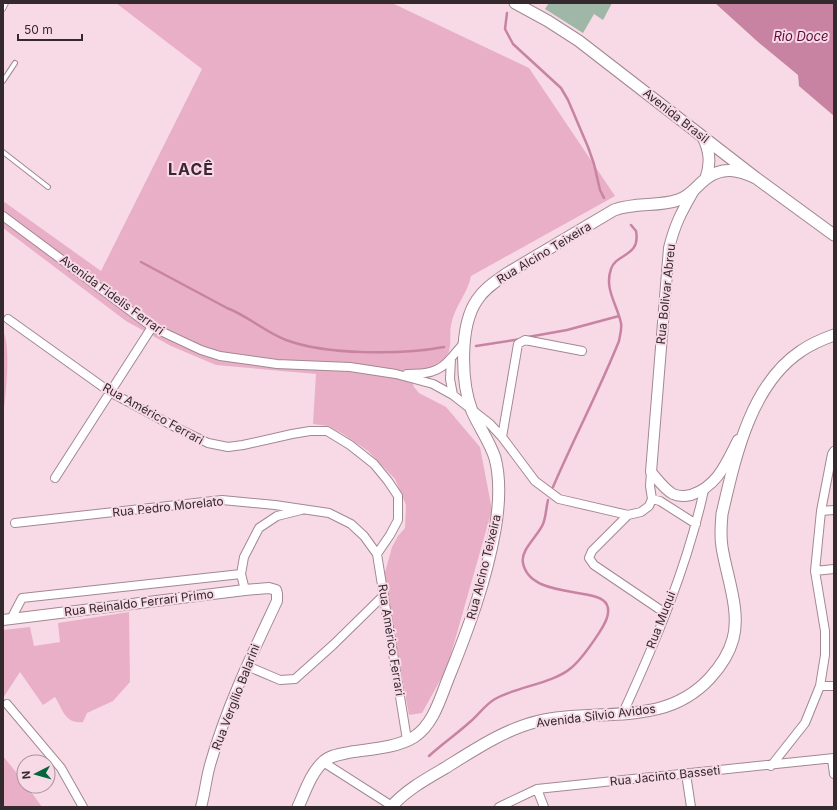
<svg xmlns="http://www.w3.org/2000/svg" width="837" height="810" viewBox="0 0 837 810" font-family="Inter,sans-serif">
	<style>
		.green { fill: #e9afc7 }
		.water { fill: #c983a2 }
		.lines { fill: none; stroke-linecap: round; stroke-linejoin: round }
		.stream { stroke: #c983a2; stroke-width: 2.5 }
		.building { fill: #9fb7a7 }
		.service-casing { stroke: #a28892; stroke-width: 6 }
		.minor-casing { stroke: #a28892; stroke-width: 10 }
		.tertiary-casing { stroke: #a28892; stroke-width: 12 }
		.secondary-casing { stroke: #a28892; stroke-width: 13 }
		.service { stroke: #fff; stroke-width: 4 }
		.minor { stroke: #fff; stroke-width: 8 }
		.tertiary { stroke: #fff; stroke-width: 10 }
		.secondary { stroke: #fff; stroke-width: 11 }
		.labels { text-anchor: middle; stroke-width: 4; stroke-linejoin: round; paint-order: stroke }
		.street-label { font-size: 12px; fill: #34292d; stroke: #f7dae6 }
		.water-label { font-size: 13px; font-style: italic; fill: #5e083a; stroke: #f7dae6 }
		.district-label { font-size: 16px; font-weight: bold; letter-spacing: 1px; fill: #3b262f; stroke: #f7dae6 }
	</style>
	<rect width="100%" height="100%" fill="#f7dae6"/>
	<!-- green -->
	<path class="green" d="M116,3H392L529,68L615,196L471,276C468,293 454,307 451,325C449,334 453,350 445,358C436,368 422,371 412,381L414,387L419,393L446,407L480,447L492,510L447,668L422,713L409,715L384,576L392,547L398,536L405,528L406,505L395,479L368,451L343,434L328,426L313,424L316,374L216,365L171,346L126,321L3,228V201L101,271L202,69Z
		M3,331C11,346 6,391 4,409L3,412Z
		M129,612L130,682L113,701L87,713L83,722C65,724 63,710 55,697L43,705L20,672L3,698V630L30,627L34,646L60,642L58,623Z
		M3,756L24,782V786H27L42,807H3Z"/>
	<!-- water -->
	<path class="water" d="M715,3H834V116L799,86L798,75L758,42Z"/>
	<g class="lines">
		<!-- stream -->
		<path class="stream" d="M507,13L505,29L513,44L561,88L568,100L588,147L594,164L600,190L604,198
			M141,262L227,308C248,316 265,332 286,340C326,355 402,355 444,347
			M528,337L567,330L619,316
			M476,346L521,339
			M553,487C574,438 599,391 619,341C620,335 622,329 621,323C617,304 604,289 611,269C616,253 641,257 636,231L631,225
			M429,756C442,744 458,733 471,721C479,714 486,704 495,699C516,687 554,683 571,668C582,659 591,645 599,633C604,625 611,614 607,605C600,586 530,600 523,563C520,550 538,536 543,524C546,517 546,508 548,500"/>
	</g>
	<!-- building -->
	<path class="building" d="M549,3H612L603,20L594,14L583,33L545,9Z"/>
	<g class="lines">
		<!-- service casing -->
		<g class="service-casing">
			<path id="service" d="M3,9L6,3
				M3,81L15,63
				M3,152L48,187"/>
		</g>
		<!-- minor casing -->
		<g class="minor-casing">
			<path id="minor" d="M3,216L152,327L201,350L220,356L277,364L350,367L396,374L433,384L453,395
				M8,319L110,392L177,428L208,443L228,447L243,445L292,434L310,431H327L350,445L374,464L388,481L398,496V520L390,535L377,554L407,740
				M464,343L451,358L450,379L453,395L490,424L502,437L535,481L559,499L628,515
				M407,374C426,374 439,373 451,358
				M502,437L518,344L525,340L582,351
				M651,472L650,486L652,499L649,506L641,512L628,515L592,551L589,558L594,565L665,613
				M55,478L152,327
				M652,499L660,501L696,524
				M821,511L834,510
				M15,523L222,500L275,505L329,513L351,524L364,536L377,554
				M815,571L834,569
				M245,590L241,574L244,557L259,528L277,516L301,510
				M11,619L22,598L241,574
				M247,666L280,680L295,679L333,645L384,595
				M820,686H834
				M7,704L61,768L83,807
				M622,715C655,643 687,568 704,490
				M832,759L834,774
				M323,762L392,806
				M771,766L805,723L820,686L825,655V631L815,571L821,511L832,454L834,451
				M686,774L691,807
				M537,789L544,807
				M499,807L537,789L834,758"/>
		</g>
		<!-- tertiary casing -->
		<g class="tertiary-casing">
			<path id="tertiary" d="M693,192C681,213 675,224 669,248L651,472C657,479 665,490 673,494C679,497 686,496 691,495C718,486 726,463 738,440
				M3,620L245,590L269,588L276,590L277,594V601C252,654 226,708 210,765C206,779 205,793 201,807"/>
		</g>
		<!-- secondary casing -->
		<g class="secondary-casing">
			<path id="secondary" d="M515,3L548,21L579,41L756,178L834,235
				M703,137C710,151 711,163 706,178
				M298,807C305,792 311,773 323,762C330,755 342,754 351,752C371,749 396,748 414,737C433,725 440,699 448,679C468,630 486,581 495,530C499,507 501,481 495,458C490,442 479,427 472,411C461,383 459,326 477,300C484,289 495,282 506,274L614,210C636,202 658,207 678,200C691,196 696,186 707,178C723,166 739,170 756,178
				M391,807C406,790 426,779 445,768C474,750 505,729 539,721C598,707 663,729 710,678C720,667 729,654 733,639C741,611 726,574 722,547C720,535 721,525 722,514C735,458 750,385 801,351C811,344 823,339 834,335"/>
		</g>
		<!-- service -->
		<use href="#service" class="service"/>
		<!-- minor -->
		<use href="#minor" class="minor"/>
		<!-- tertiary -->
		<use href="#tertiary" class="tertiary"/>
		<!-- secondary -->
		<use href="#secondary" class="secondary"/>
	</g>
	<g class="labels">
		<!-- street labels -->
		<g class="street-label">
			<text transform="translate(676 116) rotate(38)" y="4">Avenida Brasil</text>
			<text transform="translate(544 253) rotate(-31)" y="4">Rua Alcino Teixeira</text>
			<text transform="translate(666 294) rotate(-84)" y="4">Rua Bolivar Abreu</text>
			<text transform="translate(112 295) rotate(36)" y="4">Avenida Fidelis Ferrari</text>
			<text transform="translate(153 414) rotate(29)" y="4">Rua Américo Ferrari</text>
			<text transform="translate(168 507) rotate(-6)" y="4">Rua Pedro Morelato</text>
			<text transform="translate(484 567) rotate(-76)" y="4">Rua Alcino Teixeira</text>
			<text transform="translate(139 603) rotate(-7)" y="4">Rua Reinaldo Ferrari Primo</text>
			<text transform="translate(661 620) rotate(-69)" y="4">Rua Muqui</text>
			<text transform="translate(391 640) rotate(81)" y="4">Rua Américo Ferrari</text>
			<text transform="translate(236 697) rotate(-69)" y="4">Rua Vergílio Balarini</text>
			<text transform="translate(596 716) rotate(-7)" y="4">Avenida Sílvio Avidos</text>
			<text transform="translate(665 776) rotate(-6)" y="4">Rua Jacinto Basseti</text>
		</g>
		<!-- water labels -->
		<g class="water-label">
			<text x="801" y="41">Rio Doce</text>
		</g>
		<!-- district labels -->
		<g class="district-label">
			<text x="191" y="175">LACÊ</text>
		</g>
	</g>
	<!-- border -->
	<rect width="837" height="810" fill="none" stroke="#34292d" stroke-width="8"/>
	<!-- north arrow -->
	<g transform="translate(36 774) rotate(264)"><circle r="19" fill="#f7dae6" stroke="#a9939c"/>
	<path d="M0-3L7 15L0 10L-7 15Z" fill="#04673c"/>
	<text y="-6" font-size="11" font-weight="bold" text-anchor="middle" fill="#34292d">N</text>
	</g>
	<!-- scale -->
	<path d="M18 34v6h64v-6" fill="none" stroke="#34292d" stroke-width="2"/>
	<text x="24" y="34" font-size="12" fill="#34292d" stroke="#f7dae6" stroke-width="3" paint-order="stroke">50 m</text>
</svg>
